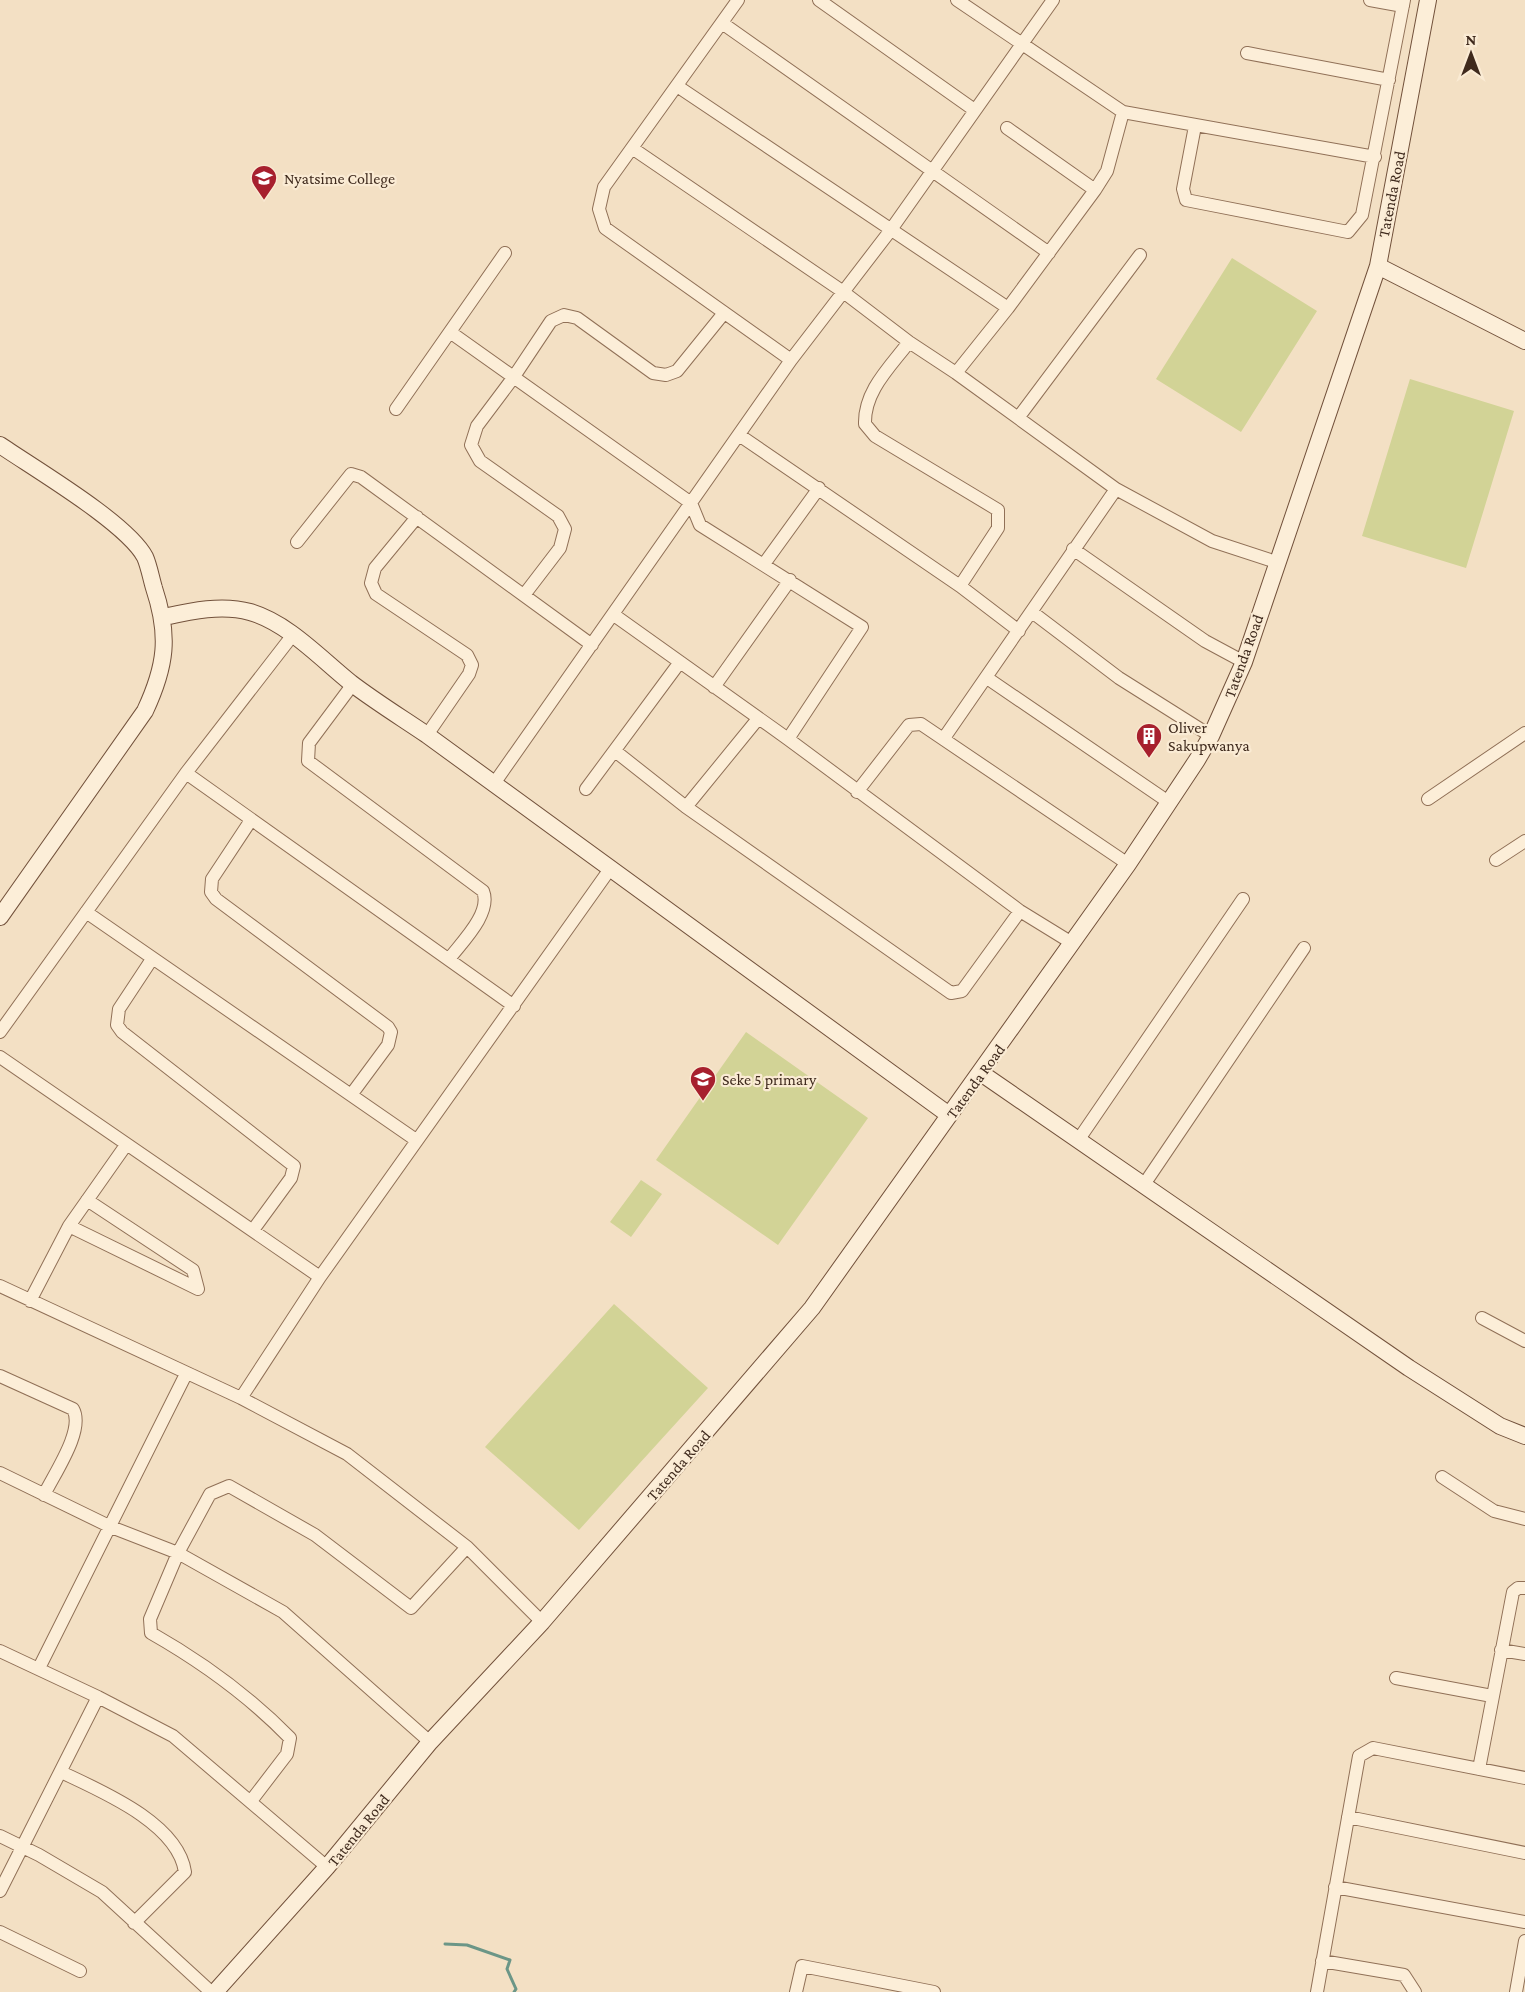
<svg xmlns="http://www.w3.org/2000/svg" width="1525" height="1992" viewBox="0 0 1525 1992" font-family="'Crimson Pro',serif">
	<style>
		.green { fill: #d2d396 }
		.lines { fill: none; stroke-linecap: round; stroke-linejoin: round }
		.stream { stroke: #6b9687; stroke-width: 3 }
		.street-casing { stroke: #907057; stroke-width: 14 }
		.secondary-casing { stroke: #72513b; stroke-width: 18 }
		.street { stroke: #fceed8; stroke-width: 12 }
		.secondary { stroke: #fceed8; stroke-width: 16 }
		.labels { text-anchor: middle; stroke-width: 4.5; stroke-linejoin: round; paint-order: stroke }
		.poi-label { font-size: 16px; fill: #3f2a1d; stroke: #faebd4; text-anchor: start }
		.street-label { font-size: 16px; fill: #3f2a1d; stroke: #faebd4 }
	</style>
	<rect width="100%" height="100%" fill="#f3e0c4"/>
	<!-- green -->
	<path class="green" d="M1232,258L1317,311L1241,432L1156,379Z
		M1410,379L1514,411L1466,568L1362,536Z
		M746,1032L868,1118L778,1245L656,1160Z
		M641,1180L662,1194L631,1237L610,1222Z
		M614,1304L708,1388L579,1530L485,1447Z"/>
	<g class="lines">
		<!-- stream -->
		<path class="stream" d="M445,1944L467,1945L510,1960L507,1969L516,1989L514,1992"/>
		<!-- street casing -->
		<g class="street-casing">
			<path id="street" d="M738,0L604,187L599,209L605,228L791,360
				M819,0L973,109
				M957,0L1123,112L1375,157
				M1370,0L1403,6
				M722,23L1049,253
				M1247,53L1389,80
				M677,86L1008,308
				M1195,126L1183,189L1186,200L1348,232L1362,215L1404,0
				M1007,128L1095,190
				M632,148L842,291L909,342L956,373L1116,489L1212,541L1276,562
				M450,332L691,503L700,525L862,627L788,739
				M909,342C890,367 864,391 865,424L875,436L998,510V528L960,586
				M956,373L1008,308L1095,190L1107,171L1123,112
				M396,409L505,253
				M1018,418L1140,255
				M739,435L960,586L1019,631
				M417,517L375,568L371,583L376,594L467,655L472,665L469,674L427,735
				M297,542L351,474L361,477L592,645
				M1073,549L1205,641L1244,662
				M764,564L819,488
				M524,595L560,548L565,529L558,516L480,461L471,445L477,426L513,378L551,321L564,315L577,318L653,373L666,375L677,371L724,313
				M1032,612L1119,678L1211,736
				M614,615L788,739L1020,911L1072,943
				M987,678L1170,803
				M353,684L309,743L308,761L483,891C492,913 462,942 449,959
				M714,687L790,580
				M757,720L686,807L951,993L962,991L1020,911
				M944,738L1116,489
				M615,751L686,807
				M186,773L514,1006
				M493,785L791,360L890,231L1053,0
				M586,789L680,662
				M857,792L909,725L921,724L1128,864
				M1428,799L1525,733
				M251,820L212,879L211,892L216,899L388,1027L391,1032L388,1045L351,1095
				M1496,860L1525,841
				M86,912L416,1140
				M152,959L119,1009L117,1025L122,1032L294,1166L291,1178L253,1230
				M0,1032L186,773L292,636
				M0,1057L320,1277
				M1079,1139L1243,899
				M1143,1186L1304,948
				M69,1226L198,1289L193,1270L87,1200
				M0,1286L241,1398L347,1454L467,1547L542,1622
				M30,1301L69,1226L126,1145
				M1482,1318L1525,1341
				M0,1376L73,1409C85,1430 54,1474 44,1495
				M241,1398L320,1277L610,869
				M0,1473L111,1527L178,1553L283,1612L430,1742
				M1442,1477L1494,1511L1525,1519
				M1501,1650L1525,1654
				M0,1651L98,1697L173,1736L327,1867
				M39,1668L186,1374
				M1396,1678L1492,1696
				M1479,1769L1513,1592L1518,1588H1525
				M61,1772C101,1791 178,1823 185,1872L134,1923
				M251,1801L287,1754L290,1738C249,1696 202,1662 151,1633L150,1619L178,1553L210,1494L229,1486L315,1535L411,1608L467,1547
				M1348,1817L1525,1853
				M0,1836L39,1855L102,1892L211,1992
				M1335,1887L1525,1922
				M0,1891L98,1697
				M0,1932L80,1971
				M1322,1961L1404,1975L1415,1992
				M796,1992L802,1966L934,1992
				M1317,1992L1359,1756L1373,1748L1525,1778
				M1516,1992L1525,1941"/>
		</g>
		<!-- secondary casing -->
		<g class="secondary-casing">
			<path id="secondary" d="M1378,266L1525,341
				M0,445C35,469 127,523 145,557C149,566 151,578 154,588C170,636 166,666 145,711L0,917
				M164,617C191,611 222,604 250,612C288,623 321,659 351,683C376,702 402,718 427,735L949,1115
				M981,1073L1409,1368L1500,1426L1525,1436
				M215,1992L327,1867L430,1742L542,1622L812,1308L1128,864L1197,760L1211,736L1244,662L1378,266L1428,0"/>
		</g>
		<!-- street -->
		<use href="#street" class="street"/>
		<!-- secondary -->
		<use href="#secondary" class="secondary"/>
	</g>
	<!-- icons -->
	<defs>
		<g id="school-pin" transform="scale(1.35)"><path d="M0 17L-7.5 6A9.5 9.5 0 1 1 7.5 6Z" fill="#a7202e" stroke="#faebd4"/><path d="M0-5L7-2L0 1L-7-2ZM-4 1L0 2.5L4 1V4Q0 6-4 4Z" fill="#fff"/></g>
		<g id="building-pin" transform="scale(1.35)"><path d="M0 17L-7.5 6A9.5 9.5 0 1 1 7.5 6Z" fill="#a7202e" stroke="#faebd4"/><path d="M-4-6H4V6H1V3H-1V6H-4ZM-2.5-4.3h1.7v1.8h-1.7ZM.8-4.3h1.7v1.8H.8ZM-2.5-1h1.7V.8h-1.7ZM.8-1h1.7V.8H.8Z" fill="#fff"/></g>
	</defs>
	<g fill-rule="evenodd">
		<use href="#school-pin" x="264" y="178"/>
		<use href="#building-pin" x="1149" y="736"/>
		<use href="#school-pin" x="703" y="1079"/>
	</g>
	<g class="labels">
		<!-- poi labels -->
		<g class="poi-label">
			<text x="284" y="184">Nyatsime College</text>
			<text x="1168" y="733">Oliver<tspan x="1168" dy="18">Sakupwanya</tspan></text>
			<text x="722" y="1085">Seke 5 primary</text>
		</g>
		<!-- street labels -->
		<g class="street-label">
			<text transform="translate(1391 194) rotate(-79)" y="6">Tatenda Road</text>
			<text transform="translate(1243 656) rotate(-70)" y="6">Tatenda Road</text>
			<text transform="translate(975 1081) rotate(-54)" y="6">Tatenda Road</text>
			<text transform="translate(678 1465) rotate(-49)" y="6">Tatenda Road</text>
			<text transform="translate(358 1830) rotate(-51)" y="6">Tatenda Road</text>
		</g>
	</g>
	<!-- north arrow -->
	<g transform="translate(1471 54)" stroke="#faebd4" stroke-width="4.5" paint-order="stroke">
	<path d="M0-4.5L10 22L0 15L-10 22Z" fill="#3f2a1d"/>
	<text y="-9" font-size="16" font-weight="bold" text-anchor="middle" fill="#3f2a1d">N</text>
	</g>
</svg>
